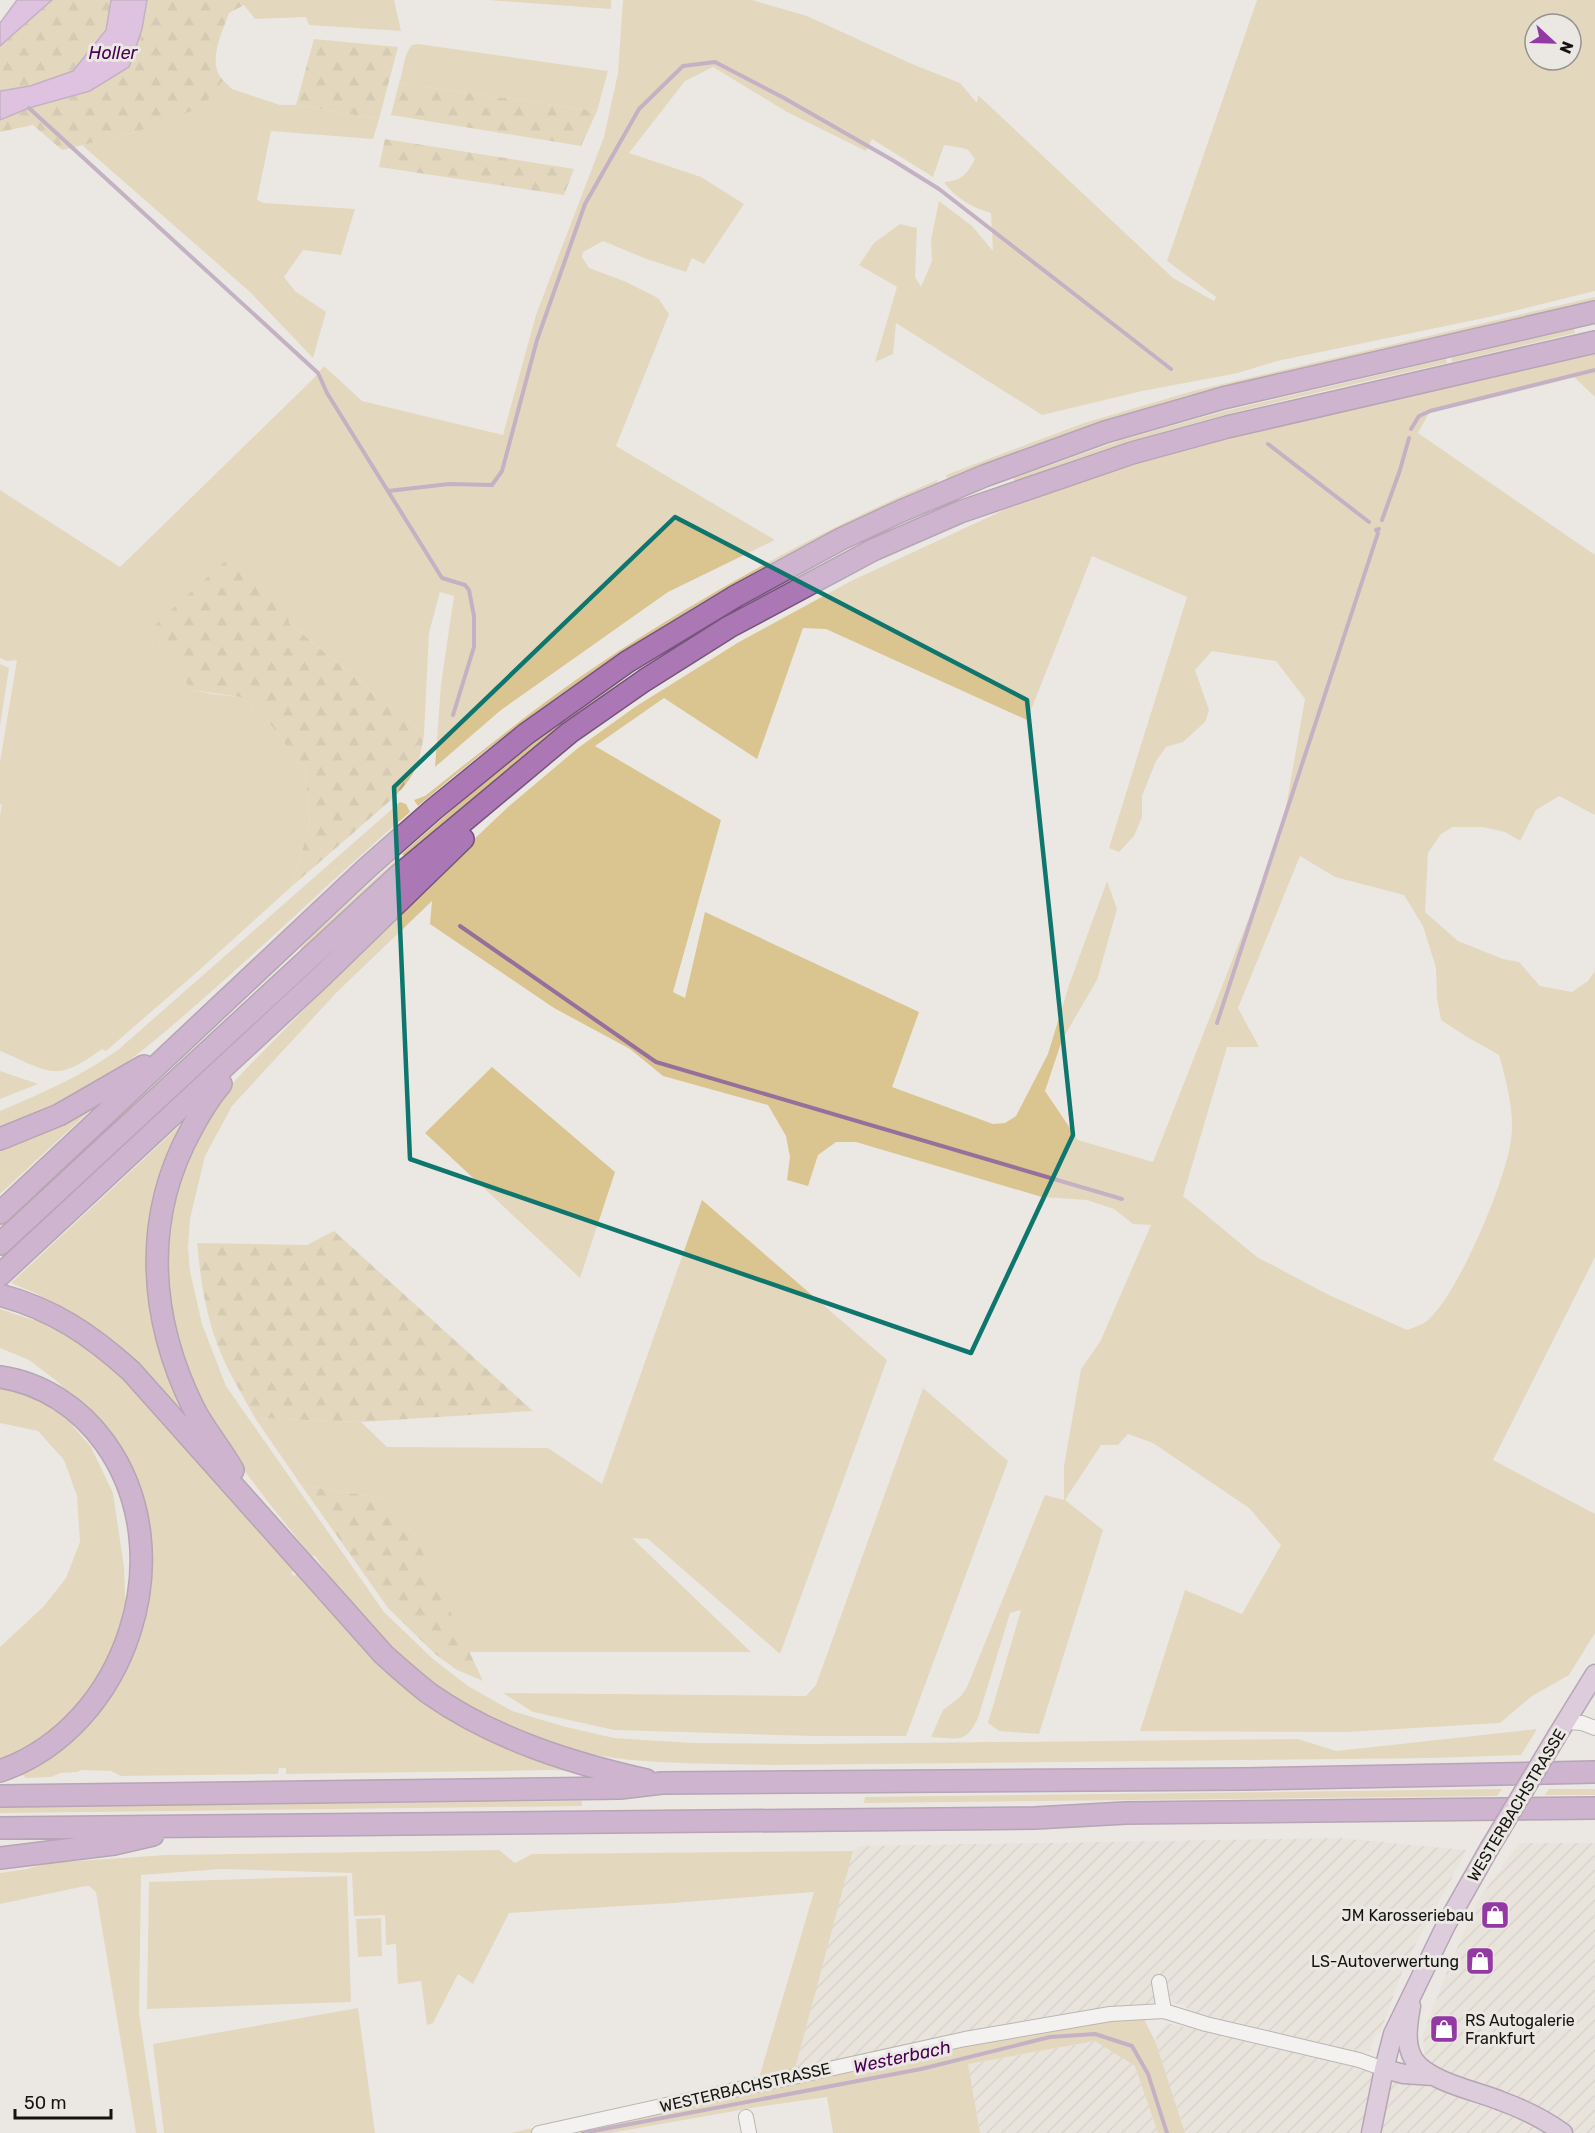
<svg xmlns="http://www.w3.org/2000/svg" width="1595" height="2133" viewBox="0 0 1595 2133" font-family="Rubik,sans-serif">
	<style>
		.industrial { fill: url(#industrial-furrows) }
		.green { fill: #dac590; fill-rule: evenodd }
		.forest { fill: url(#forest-firs) }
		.water { fill: #ce96d9; stroke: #966f9d; stroke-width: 1.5 }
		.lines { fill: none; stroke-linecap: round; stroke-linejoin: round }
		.stream { stroke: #966f9d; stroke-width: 4 }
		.minor-casing { stroke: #7d7b76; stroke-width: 16 }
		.major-casing { stroke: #76547c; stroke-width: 21 }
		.highway-casing { stroke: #76547c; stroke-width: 24 }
		.minor { stroke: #fff; stroke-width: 14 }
		.major { stroke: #cdadd3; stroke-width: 18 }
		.highway { stroke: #ab77b5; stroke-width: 21 }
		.major-bridge-casing { stroke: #76547c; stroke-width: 21; stroke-linecap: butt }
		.major-bridge { stroke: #cdadd3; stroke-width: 18 }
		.marked { fill: none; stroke: #0f766e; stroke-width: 4.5; stroke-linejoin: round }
		.labels { text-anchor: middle; stroke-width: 6; stroke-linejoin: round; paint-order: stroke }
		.street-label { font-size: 16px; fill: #141311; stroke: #ebe8e3 }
		.poi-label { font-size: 16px; fill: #141311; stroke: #ebe8e3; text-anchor: end }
		.water-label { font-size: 18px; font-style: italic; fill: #490054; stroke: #ebe8e3 }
	</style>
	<defs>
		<pattern id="industrial-furrows" width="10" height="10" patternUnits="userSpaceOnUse" patternTransform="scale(1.5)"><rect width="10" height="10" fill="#e4dfd2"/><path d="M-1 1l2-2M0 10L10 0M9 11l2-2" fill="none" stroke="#c3beb3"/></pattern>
		<pattern id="forest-firs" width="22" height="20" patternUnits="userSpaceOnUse" patternTransform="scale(1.5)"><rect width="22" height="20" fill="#dac590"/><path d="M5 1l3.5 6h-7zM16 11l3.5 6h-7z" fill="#baa87b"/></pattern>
	</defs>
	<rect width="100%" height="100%" fill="#ebe8e3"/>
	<!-- industrial -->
	<path class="industrial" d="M1338,1838L1467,1850L1406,1962L1380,2033L1374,2036L1370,2050L1362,2054L1209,2020L1194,2014L1182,2004L1153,2003L795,2069L842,1889L853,1851L859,1846Z
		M1519,1843H1595V2133H1185L1156,2043V2035L1167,2023L1358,2066L1436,2088L1438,2068L1430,2063L1424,2054L1423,2035L1446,1974L1476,1903Z
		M1096,2041L1135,2066L1158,2133H980L968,2064Z"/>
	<!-- green -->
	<path class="green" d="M244,0H394L401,31L309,25L306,17L255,19L244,5Z
		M488,0H611V9Z
		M623,0H752L807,16L912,64L960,83L977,103L978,95L1173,278L1214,301L1216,297L1167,261L1257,0H1595V291L1494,316L1277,361L1238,373L1142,391L1042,415L896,323L893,354L875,362L897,287L859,265L874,243L900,224L917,228L915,277L921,287L932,261L931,240L939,201L972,226L993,251L991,213C973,208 955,198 944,182C962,181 967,174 975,159L968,150L963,148L944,145L933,177L872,139L866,151L787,112L713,67L685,81L629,153L701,177L744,204L704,264L692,258L686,272L644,258L603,241L583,252L582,257L589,268L624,281L658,298L669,314L616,446L775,540L668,592L501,710L435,767L441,684L454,596L440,592L429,633L424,734L288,622L286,601L233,555L150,643L174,663L191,690L212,694L240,697L262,713L305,771L310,825L291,887L196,973L106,1051L102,1049C54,1084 51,1072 0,1051V815L2,805L0,804V762L17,660L7,661L0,658V490L120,567L312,380L324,366L362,401L503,435L536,315L604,137L618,73ZM1535,24H1571V60H1535Z
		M418,44L608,71L597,111L399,83C404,70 403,55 412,45Z
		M223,80L232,89L280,105H296L379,119L373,139L271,131L257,200L264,203L355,209L341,255L303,250L284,277L295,291L326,312L313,358L250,292L82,145L136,132L215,93Z
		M1595,297V300L1185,396L1027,447L947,479L946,475L1084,423L1193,391Z
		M1574,329L1575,333L1452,362L1451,358Z
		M1595,354V397L1572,375L1430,411L1418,433L1595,555V815L1559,796L1536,810L1520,841L1505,832L1482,827H1453L1441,834L1428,853L1425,912L1458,941L1503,959L1519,962L1540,986L1572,992L1588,981L1595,971V1257L1493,1460L1595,1514V1633L1569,1675L1532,1696L1500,1723L1346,1732L1140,1731L1185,1590L1242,1614L1281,1545L1249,1508L1153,1443L1128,1434L1118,1445H1101L1065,1500L1103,1530L1039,1734L999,1731L988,1723L1021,1610L1010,1613L978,1718C965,1745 958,1738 931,1737L943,1710L961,1696L967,1687L1045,1495L1064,1500V1466L1081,1369L1100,1342L1151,1225L1133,1224L1114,1209L1087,1200L1042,1197L856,1142H836L818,1155L808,1186L787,1180L790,1157L786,1136L768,1105L663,1076L630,1049L554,1008L430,924L432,901L337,992L232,1106L205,1156L190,1219L188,1248L190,1271L202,1324L226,1386L384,1612L433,1659L468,1686L512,1711L566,1727L614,1738L692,1743L810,1744L1298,1739L1336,1751L1537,1729L1521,1755L1432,1758L776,1765C728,1764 679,1764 631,1760C534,1750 455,1709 385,1644C368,1628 351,1608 337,1589C329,1578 323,1566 314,1555L312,1557C275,1510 236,1465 208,1413C152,1310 154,1196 220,1099C227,1089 236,1080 244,1071L427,884L508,807L578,748L635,707L739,642L851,581L1004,510L1119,469L1242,434ZM1092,556L1187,597L1109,848L1119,852L1134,836L1142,817V796L1156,761L1166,747L1183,742L1205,722L1209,710L1195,670L1212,651L1276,661L1305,699L1281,836L1153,1162L1078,1140L1045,1091L1062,1040L1097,980L1117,909L1107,881L1069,985L1048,1054L1016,1116L1005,1123L993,1124L892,1087L919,1012L705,912L685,998L673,992L721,820L595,746L664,698L757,759L803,628L826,629L1027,720ZM1300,856L1335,877L1404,895L1423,926L1436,968L1437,998L1441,1020L1467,1037L1499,1055C1507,1084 1516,1116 1510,1146C1502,1188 1459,1292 1428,1320C1423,1325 1414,1327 1407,1330L1327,1294L1257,1257L1183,1196L1227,1047H1259L1238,1008Z
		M1446,359L1447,363C1302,396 1153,427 1014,482V478L1122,440L1221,412Z
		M937,480V483C888,503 841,526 794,551C659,622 534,707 418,806L414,800L425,796C482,751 538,705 599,664C706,593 819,531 937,480Z
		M856,546L857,550L531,751L467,803L405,857L402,854C441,820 479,785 520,754C625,674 738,606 856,546Z
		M0,664L9,668L0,726Z
		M400,802L406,804L410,812C340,872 274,937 204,998C171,1027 138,1056 101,1080C70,1101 35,1117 0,1131V1111C42,1093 82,1076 119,1049Z
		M395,861L397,864L302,952L300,949L311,937Z
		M492,1067L615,1172L580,1278L425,1133Z
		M0,1071L38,1084L0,1099Z
		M146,1092H148L134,1108L0,1232V1226Z
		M108,1094L0,1194V1150L56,1125Z
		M191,1115L151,1250L198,1431L149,1376L41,1301L42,1296L11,1283Z
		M702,1200L887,1360L780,1654L648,1539L632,1538L751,1652H468L413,1532L381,1498L301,1485L255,1418L361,1422L387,1447L548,1448L602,1484Z
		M0,1309L33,1320L36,1317L71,1334L122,1373L294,1570L291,1573L294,1576L297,1574L346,1630L382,1666L466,1727L509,1750L573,1771L552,1770L286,1774V1768H279L278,1774L121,1776L111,1771L81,1770L77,1772L61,1773L51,1777L26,1778L18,1771L72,1736L147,1572L96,1423L59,1383L29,1360L0,1348Z
		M0,1387L30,1395L66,1418L91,1447L113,1493L124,1567L126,1622L100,1679L70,1719L38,1740L0,1759V1647L44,1606L66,1578L80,1542L77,1496L64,1460L38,1431L0,1423Z
		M923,1388L1008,1461L906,1736H813L614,1730L533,1712L503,1693L806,1696L816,1685Z
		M1502,1789L1497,1796L864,1803L865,1797Z
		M1549,1789H1595V1795H1545Z
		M582,1801V1806L0,1813V1807Z
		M499,1850L515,1863L532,1854L853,1851L795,2069L1115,2009L1142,2015L1156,2043L1185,2133H1158L1135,2066L1095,2041L968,2064L980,2133H833L827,2097L757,2107L610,2133H511L759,2078L814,1892L673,1903L509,1913L473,1984L458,1974L433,2023L427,2025L421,1981L398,1984L396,1944L386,1945L385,1915L354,1916L352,1873L222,1869L141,1875L139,2013L157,2133H136L96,1892L89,1886H85L0,1904V1873L27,1869L47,1863L166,1855Z
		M347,1876L351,2002L147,2009L149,1882Z
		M381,1918L382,1956L358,1957L356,1919Z
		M358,2008L375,2133H164L153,2044Z"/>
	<!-- forest -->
	<path class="forest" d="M52,0H111L106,30L73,71L30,86L0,91V46Z
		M147,0H244V5L229,13C223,31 206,63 223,80L215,93L197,109L136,132L62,150L33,125L0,132V120L29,108L54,102L142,29Z
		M314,39L398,47L379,119L296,105Z
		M399,83L597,111L581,146L391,115Z
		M385,139L574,169L564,195L379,167Z
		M233,554L286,601L289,623L424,734C419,767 415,776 391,800L291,887L310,825L305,771L262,713L240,697L191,690L174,663L150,643L157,623Z
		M334,1231L533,1411L361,1422L255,1418C241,1392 223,1364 214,1335C204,1305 200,1274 197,1243L307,1245Z
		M301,1485L381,1498L413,1532L483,1681L457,1670L435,1654L388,1608Z"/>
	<!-- water -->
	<path class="water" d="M17,0H52L0,46V23Z
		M111,0H147L142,29L129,67L90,91L29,108L0,120V91L30,86L73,71L106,30Z"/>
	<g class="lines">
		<!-- stream -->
		<path class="stream" d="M29,108L318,373L327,393L442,578L465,585L469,590L474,616V647L453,715
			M1411,429L1419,416L1430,411L1595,370
			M1268,444L1369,522
			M388,491L449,484L492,485L502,471L537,340L585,204L639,109L683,66L715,62L784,98L894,161L939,189L1171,369
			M1382,520L1400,470L1409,438
			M460,926L656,1062L1122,1199
			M1217,1023L1378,533L1376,530L1379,529
			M583,2133L921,2069L1050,2037L1095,2034L1132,2046L1148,2074L1167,2133"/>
		<!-- minor casing -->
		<g class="minor-casing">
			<path id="minor" d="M1566,1722L1582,1723L1595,1728
				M1159,1982L1164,2011
				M746,2117L749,2133
				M539,2133L965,2039L1110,2014L1164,2011L1206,2024L1359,2060L1384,2069"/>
		</g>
		<!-- major casing -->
		<g class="major-casing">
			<path id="major" d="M1558,1734L1595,1674
				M1411,2006C1408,2023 1404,2044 1414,2060C1429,2082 1477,2091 1501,2101C1523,2109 1544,2119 1563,2133
				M1384,2069L1404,2074L1434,2076
				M1371,2133L1384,2069L1393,2034L1446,1925L1489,1849"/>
		</g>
		<!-- highway casing -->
		<g class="highway-casing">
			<path id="highway" d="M221,1084C209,1098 200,1113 191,1130C142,1219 149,1319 194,1409C205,1430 221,1449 233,1470
				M0,1139L59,1115L144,1066
				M0,1213L368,867L434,809L526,734L627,662L736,596L841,539L901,511L984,476L1105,432L1223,398L1595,312
				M0,1244L398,876L569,733L645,680L729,627L873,550L960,512L1132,453L1227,427L1595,342
				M0,1275L323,975L463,839
				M0,1295C53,1309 91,1335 131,1371L384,1655C399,1668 414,1682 430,1694C494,1739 571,1763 646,1780
				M0,1377C42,1383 80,1408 105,1443C184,1553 127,1727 0,1771
				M0,1796L620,1788L662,1783L1246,1779L1595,1772
				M0,1828L1035,1818L1126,1813L1595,1808
				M0,1858L114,1844L153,1835"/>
		</g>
		<!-- minor -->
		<use href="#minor" class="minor"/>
		<!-- major -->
		<use href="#major" class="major"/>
		<!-- highway -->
		<use href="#highway" class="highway"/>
		<!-- major-bridge casing -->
		<g class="major-bridge-casing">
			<path id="major-bridge" d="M1489,1849L1558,1734"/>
		</g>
		<!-- major-bridge -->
		<use href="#major-bridge" class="major-bridge"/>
	</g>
	<!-- marked area -->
	<path d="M0 0H1595V2133H0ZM675,517L1027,700L1073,1135L971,1353L410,1159L394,787Z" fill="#ebe8e3" fill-opacity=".55" fill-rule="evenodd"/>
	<path class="marked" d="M675,517L1027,700L1073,1135L971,1353L410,1159L394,787Z"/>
	<!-- icons -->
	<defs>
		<g id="shop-square" transform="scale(1.5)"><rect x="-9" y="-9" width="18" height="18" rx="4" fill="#9439a4" stroke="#ebe8e3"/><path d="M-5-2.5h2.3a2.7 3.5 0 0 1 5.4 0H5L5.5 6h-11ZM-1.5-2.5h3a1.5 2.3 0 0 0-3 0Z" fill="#fff"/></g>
	</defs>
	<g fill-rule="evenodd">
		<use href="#shop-square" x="1495" y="1915"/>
		<use href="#shop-square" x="1480" y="1961"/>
		<use href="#shop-square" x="1444" y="2029"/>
	</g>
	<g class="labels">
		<!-- street labels -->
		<g class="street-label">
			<text transform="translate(1516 1805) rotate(-59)" y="6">WESTERBACHSTRASSE</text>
			<text transform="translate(745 2087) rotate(-13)" y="6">WESTERBACHSTRASSE</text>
		</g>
		<!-- poi labels -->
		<g class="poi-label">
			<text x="1474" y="1921">JM Karosseriebau</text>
			<text x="1459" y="1967">LS-Autoverwertung</text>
			<text x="1465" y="2026" text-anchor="start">RS Autogalerie<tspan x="1465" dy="18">Frankfurt</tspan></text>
		</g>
		<!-- water labels -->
		<g class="water-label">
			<text x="113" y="59">Holler</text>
			<text transform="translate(902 2057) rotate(-12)" y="6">Westerbach</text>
		</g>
	</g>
	<!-- north arrow -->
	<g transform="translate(1553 42) rotate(112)"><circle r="28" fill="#ebe8e3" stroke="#95938f" stroke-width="1.5"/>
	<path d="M0-4.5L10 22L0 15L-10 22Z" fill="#9439a4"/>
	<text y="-9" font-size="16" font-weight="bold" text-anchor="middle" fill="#141311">N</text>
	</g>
	<!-- scale -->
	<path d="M15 2109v9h96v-9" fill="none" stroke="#141311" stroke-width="3"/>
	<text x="24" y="2109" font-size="18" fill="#141311" stroke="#ebe8e3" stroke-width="4.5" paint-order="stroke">50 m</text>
</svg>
